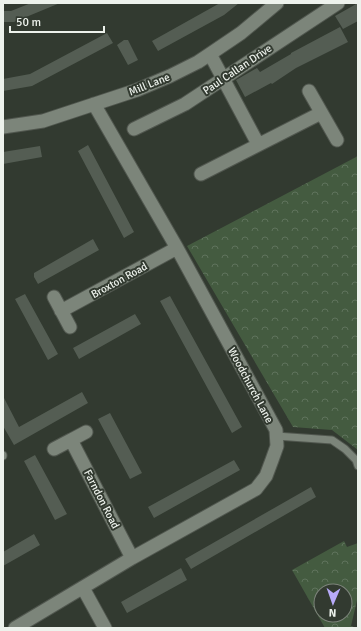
<svg xmlns="http://www.w3.org/2000/svg" width="361" height="631" viewBox="0 0 361 631" font-family="Signika,sans-serif">
	<style>
		.park { fill: url(#park-crowns); fill-rule: evenodd }
		.building { fill: #545d53 }
		.lines { fill: none; stroke-linecap: round; stroke-linejoin: round }
		.service-casing { stroke: #51574f; stroke-width: 9 }
		.minor-casing { stroke: #51574f; stroke-width: 15 }
		.service { stroke: #7c857a; stroke-width: 7 }
		.minor { stroke: #7c857a; stroke-width: 13 }
		.labels { text-anchor: middle; stroke-width: 4; stroke-linejoin: round; paint-order: stroke }
		.street-label { font-size: 11px; fill: #edf2ec; stroke: #323a30 }
	</style>
	<defs>
		<pattern id="park-crowns" width="20" height="18" patternUnits="userSpaceOnUse"><rect width="20" height="18" fill="#445b40"/><path d="M2 6a3 3 0 1 1 6 0M12 15a3 3 0 1 1 6 0" fill="none" stroke="#5f735c"/></pattern>
	</defs>
	<rect width="100%" height="100%" fill="#323a30"/>
	<!-- park -->
	<path class="park" d="M358,156V450L332,430L293,427L187,246Z
		M344,541L347,547L358,543L357,561L358,562V596L351,626L357,628H325L292,570ZM321,591H345V615H321Z"/>
	<!-- building -->
	<path class="building" d="M31,3H60L14,22H3V11H11Z
		M220,3H239L224,15L158,51L152,41Z
		M358,3V21L343,29L335,16Z
		M340,27L348,42L296,68L272,84L271,83L245,97L236,80L257,68L260,72L291,54V53Z
		M107,33L113,43L32,86L3,91V79L30,74Z
		M124,40H128L138,60L128,65L117,45Z
		M88,145L134,232L124,238L78,151Z
		M40,146L42,157L3,164V152Z
		M93,239L99,250L38,284L34,277V273Z
		M25,294L58,354L48,360L15,299Z
		M170,296L242,427L232,433L160,301Z
		M135,314L141,324L79,359L73,348Z
		M82,392L88,403L14,445L3,426V396L19,427Z
		M110,413L142,473L130,479L98,419Z
		M35,455L67,514L55,520L24,461Z
		M234,460L240,470L154,518L148,507Z
		M311,487L316,497L191,569L185,559Z
		M34,534L40,545L3,566V552Z
		M181,568L187,580L127,613L121,602Z"/>
	<g class="lines">
		<!-- service casing -->
		<g class="service-casing">
			<path id="service" d="M276,436L332,440L345,449L356,460L358,466
				M3,455V456"/>
		</g>
		<!-- minor casing -->
		<g class="minor-casing">
			<path id="minor" d="M210,54L258,144
				M309,91L337,140
				M3,127L43,121L137,90L170,76L198,62L210,54L241,33L277,3
				M134,129L185,104L338,3
				M201,174L321,113
				M54,297L70,327
				M61,311L177,248
				M71,440L86,432
				M54,449L71,440L132,558
				M83,588L105,628
				M15,628L132,558L256,489L266,476L272,460L277,446L276,430L177,248L94,104"/>
		</g>
		<!-- service -->
		<use href="#service" class="service"/>
		<!-- minor -->
		<use href="#minor" class="minor"/>
	</g>
	<g class="labels">
		<!-- street labels -->
		<g class="street-label">
			<text transform="translate(237 69) rotate(-34)" y="4">Paul Callan Drive</text>
			<text transform="translate(149 84) rotate(-22)" y="4">Mill Lane</text>
			<text transform="translate(119 280) rotate(-29)" y="4">Broxton Road</text>
			<text transform="translate(251 385) rotate(62)" y="4">Woodchurch Lane</text>
			<text transform="translate(102 499) rotate(63)" y="4">Farndon Road</text>
		</g>
	</g>
	<!-- border -->
	<rect width="361" height="631" fill="none" stroke="#edf2ec" stroke-width="8"/>
	<!-- north arrow -->
	<g transform="translate(333 603) rotate(182)"><circle r="19" fill="#323a30" stroke="#7d847b"/>
	<path d="M0-3L7 15L0 10L-7 15Z" fill="#b7abf8"/>
	<text y="-6" font-size="11" font-weight="bold" text-anchor="middle" fill="#edf2ec">N</text>
	</g>
	<!-- scale -->
	<path d="M10 26v6h94v-6" fill="none" stroke="#edf2ec" stroke-width="2"/>
	<text x="16" y="26" font-size="12" fill="#edf2ec" stroke="#323a30" stroke-width="3" paint-order="stroke">50 m</text>
</svg>
